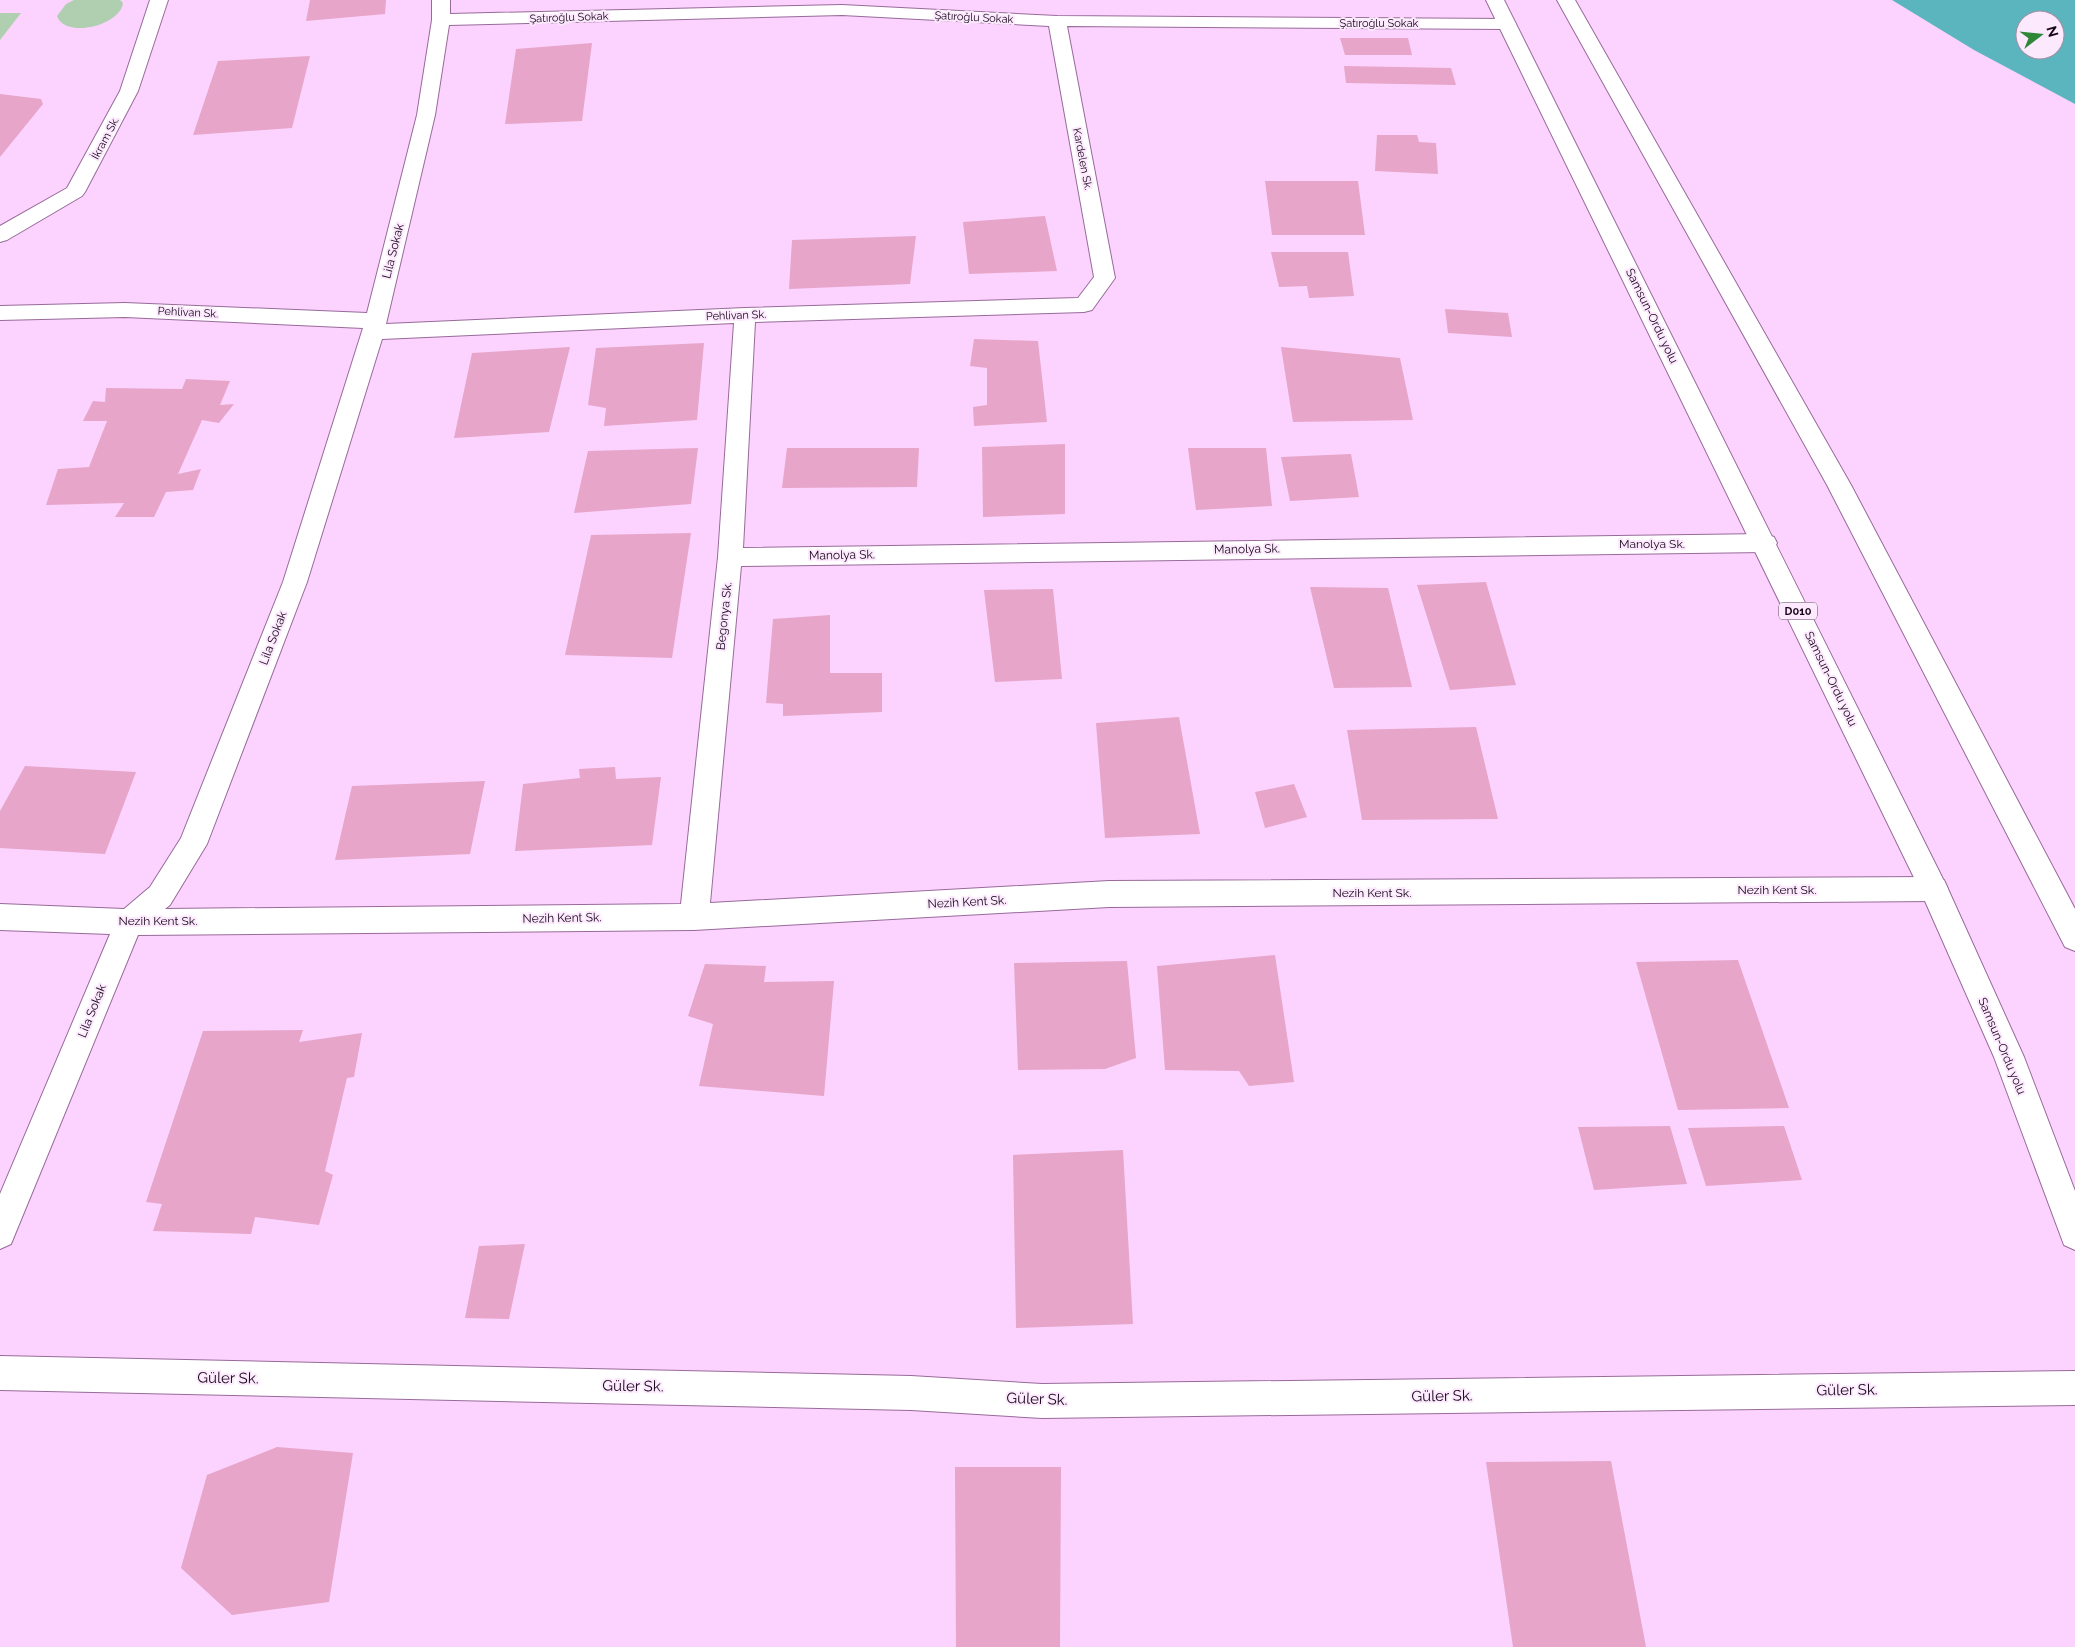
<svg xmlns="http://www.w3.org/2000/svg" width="2075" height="1647" viewBox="0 0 2075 1647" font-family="Raleway,sans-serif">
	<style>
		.green { fill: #b0cfb0 }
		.water { fill: #5bb5bf; fill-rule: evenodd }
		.building { fill: #e6a5c9 }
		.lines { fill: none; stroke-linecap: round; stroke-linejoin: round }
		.street-casing { stroke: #986a9a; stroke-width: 2 }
		.highway-casing { stroke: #986a9a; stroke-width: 2 }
		.street { fill: #fff; fill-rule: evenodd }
		.highway { fill: #fff; fill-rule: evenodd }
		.labels { text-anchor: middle; stroke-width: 4; stroke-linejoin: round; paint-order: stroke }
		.far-street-label { font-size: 11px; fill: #170719; stroke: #fde9fe }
		.shield { fill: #fde9fe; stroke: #5c4b5e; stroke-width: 1 }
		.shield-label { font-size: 11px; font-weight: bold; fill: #170719 }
		.street-label { font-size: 12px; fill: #170719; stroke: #fde9fe }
		.near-street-label { font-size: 15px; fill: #170719; stroke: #fde9fe }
	</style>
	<rect width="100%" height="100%" fill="#fcd3fe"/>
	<!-- green -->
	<path class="green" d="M74,0H120L123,3C120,26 65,39 57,16L66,4Z
		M0,13H21L0,40Z"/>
	<!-- water -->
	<path class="water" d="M1892,0H2075V104L1974,50ZM2025,20H2055V50H2025Z"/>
	<!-- building -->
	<path class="building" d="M310,0H386L385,14L306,21Z
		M1340,38H1408L1412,55H1345Z
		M592,43L582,121L505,124L516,49Z
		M310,56L292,128L193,135L218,61Z
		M1344,66L1451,68L1456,85L1346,83Z
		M0,94L41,99L43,104L0,157Z
		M1377,135H1417L1419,142L1436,143L1438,174L1375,171Z
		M1265,181H1358L1365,235H1272Z
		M1045,216L1057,271L969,274L963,222Z
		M916,236L910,284L789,289L792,240Z
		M1271,252H1348L1354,296L1309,298L1307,286L1279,287Z
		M1445,309L1508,313L1512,337L1448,333Z
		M974,339L1038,341L1047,422L974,426L973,407L987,405V368L970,366Z
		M704,343L697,420L604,426L606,408L588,405L596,348Z
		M570,347L549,432L454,438L472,353Z
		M1281,347L1400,358L1413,420L1293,422Z
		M186,379L230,381L220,405L234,404L219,423L202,420L178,474L201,469L193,490L166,492L154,517H115L124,503L46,505L58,469L89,467L107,421H83L93,401L105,402L106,388L182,389Z
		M1065,444V514L983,517L982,447Z
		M698,448L691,504L574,513L588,451Z
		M787,448H919L917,487L782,488Z
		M1188,448H1266L1272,506L1196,510Z
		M1351,454L1359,497L1290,501L1281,457Z
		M691,533L672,658L565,655L591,535Z
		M1486,582L1516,685L1450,690L1417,585Z
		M1310,587L1388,588L1412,687L1334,688Z
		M1053,589L1062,679L995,682L984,590Z
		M830,615V673H882V712L783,716V704L766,703L773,619Z
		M1179,717L1200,834L1105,838L1096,723Z
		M1476,727L1498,819L1362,820L1347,730Z
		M25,766L136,772L105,854L0,848V811Z
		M615,767L616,779L661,777L652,845L515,851L523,784L580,778L579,769Z
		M485,781L470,854L335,860L352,786Z
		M1294,784L1307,817L1265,828L1255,792Z
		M1275,955L1294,1082L1249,1086L1239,1071L1165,1070L1157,966Z
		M1738,960L1789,1108L1678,1110L1636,962Z
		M1127,961L1136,1058L1105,1069L1018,1070L1014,963Z
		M705,964L766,966L764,982L834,981L824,1096L699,1086L713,1024L688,1016Z
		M303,1030L299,1042L362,1033L354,1077L347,1078L325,1171L333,1175L319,1225L255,1217L251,1234L153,1231L162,1204L146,1202L203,1031Z
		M1670,1126L1687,1184L1594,1190L1578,1127Z
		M1784,1126L1802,1180L1706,1186L1688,1128Z
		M1123,1150L1133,1324L1016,1328L1013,1155Z
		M525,1244L509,1319L465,1318L479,1246Z
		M277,1447L353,1453L329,1602L232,1615L181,1568L207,1475Z
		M1611,1461L1646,1647H1513L1486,1462Z
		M955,1467H1061L1060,1647H956Z"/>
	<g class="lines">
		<!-- street casing -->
		<g class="street-casing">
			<path id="street" d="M150,0H168L138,91L85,192L82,196L7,240L0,242V226L67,188L120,91Z
				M432,0H450V14L842,5L1057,16L1507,19L1513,20L1516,24L1513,28L1507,29L1067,26L1115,278L1092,310L1084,312L755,322L743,548L1765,534L1774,537L1777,543L1774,549L1765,552L741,566L710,903L1109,881L1934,877L1944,880L1948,889L1944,898L1934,901L1109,907L694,930L138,935L11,1244L0,1249V1194L110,934L0,930V904L124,909L150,887L181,838L283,582L363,328L125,317L0,320V306L125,303L367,313L417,115L432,20ZM842,15L1049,26L1094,277L1078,298L745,308L386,324L435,115L449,25ZM734,323L718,557L681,904L165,909L170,905L207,844L307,582L382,339Z
				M0,1356L911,1376L1042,1384L2075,1371V1405L1042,1418L911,1410L0,1390Z"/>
		</g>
		<!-- highway casing -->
		<g class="highway-casing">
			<path id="highway" d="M1486,0H1504L1948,889L2024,1057L2075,1191V1250L2064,1245L1994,1057L1921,892Z
				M1557,0H1575L1851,485L2075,909V951L2065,947L1827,485Z"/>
		</g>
		<!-- street -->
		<use href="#street" class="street"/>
		<!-- highway -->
		<use href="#highway" class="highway"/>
	</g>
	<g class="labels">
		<!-- far-street labels -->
		<g class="far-street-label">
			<text transform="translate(569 17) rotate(-2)" y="4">Şatıroğlu Sokak</text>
			<text transform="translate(974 17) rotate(3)" y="4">Şatıroğlu Sokak</text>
			<text x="1379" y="27">Şatıroğlu Sokak</text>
			<text transform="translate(105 138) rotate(-62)" y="4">İkram Sk.</text>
			<text transform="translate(1083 159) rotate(79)" y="4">Kardelen Sk.</text>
			<text transform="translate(188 312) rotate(3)" y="4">Pehlivan Sk.</text>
			<text transform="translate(736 315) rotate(-2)" y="4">Pehlivan Sk.</text>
		</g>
		<!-- shield labels -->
		<rect class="shield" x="1779" y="602.5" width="38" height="17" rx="4"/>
		<g class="shield-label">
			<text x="1798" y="615">D010</text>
		</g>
		<!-- street labels -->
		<g class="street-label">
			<text transform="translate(393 251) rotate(-76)" y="4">Lila Sokak</text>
			<text transform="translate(1652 316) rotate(64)" y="4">Samsun-Ordu yolu</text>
			<text x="1652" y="548">Manolya Sk.</text>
			<text transform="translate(1247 549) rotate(-1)" y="4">Manolya Sk.</text>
			<text transform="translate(842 555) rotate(-1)" y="4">Manolya Sk.</text>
			<text transform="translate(724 616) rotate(-84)" y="4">Begonya Sk.</text>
			<text transform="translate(273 638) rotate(-69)" y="4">Lila Sokak</text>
			<text transform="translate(1831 679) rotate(64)" y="4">Samsun-Ordu yolu</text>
			<text x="1777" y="894">Nezih Kent Sk.</text>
			<text x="1372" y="897">Nezih Kent Sk.</text>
			<text transform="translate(967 902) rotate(-3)" y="4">Nezih Kent Sk.</text>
			<text transform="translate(562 918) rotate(-1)" y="4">Nezih Kent Sk.</text>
			<text x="158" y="925">Nezih Kent Sk.</text>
			<text transform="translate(92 1011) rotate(-68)" y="4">Lila Sokak</text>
			<text transform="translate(2002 1046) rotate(67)" y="4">Samsun-Ordu yolu</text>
		</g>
		<!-- near-street labels -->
		<g class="near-street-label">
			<text transform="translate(228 1378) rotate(1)" y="5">Güler Sk.</text>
			<text transform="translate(633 1386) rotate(1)" y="5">Güler Sk.</text>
			<text transform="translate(1847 1390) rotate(-1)" y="5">Güler Sk.</text>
			<text transform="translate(1442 1396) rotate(-1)" y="5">Güler Sk.</text>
			<text transform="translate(1037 1399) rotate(2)" y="5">Güler Sk.</text>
		</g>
	</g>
	<!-- north arrow -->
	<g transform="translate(2040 35) rotate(74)"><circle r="24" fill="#fde9fe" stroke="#a18fa2"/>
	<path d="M0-4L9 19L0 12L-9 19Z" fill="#2f8838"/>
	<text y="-8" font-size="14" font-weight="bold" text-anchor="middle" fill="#170719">N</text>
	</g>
</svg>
